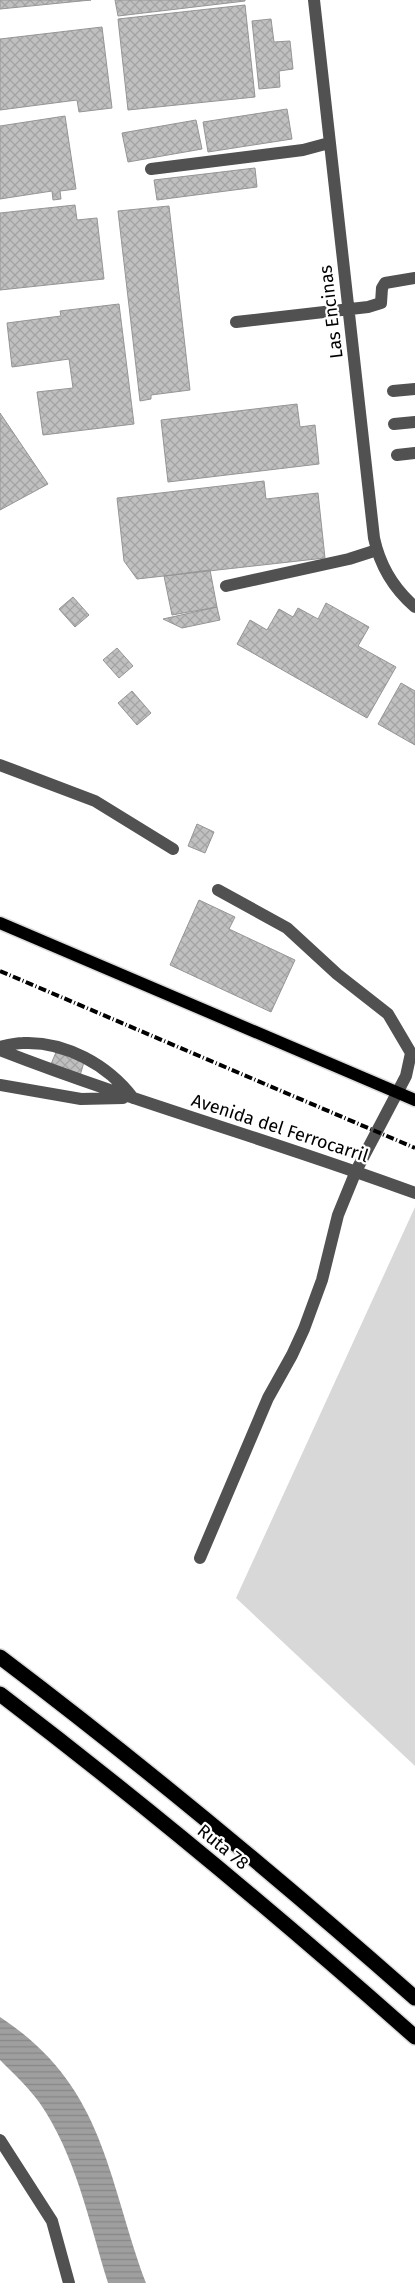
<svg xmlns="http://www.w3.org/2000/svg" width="415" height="2283" viewBox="0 0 415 2283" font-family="'Fira Sans',sans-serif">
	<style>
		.green { fill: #d8d8d8 }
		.water { fill: url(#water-rules) }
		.building { fill: url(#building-cross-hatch); stroke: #959595 }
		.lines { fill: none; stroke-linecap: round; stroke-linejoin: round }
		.major-casing { stroke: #dbdbdb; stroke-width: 15 }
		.highway-casing { stroke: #dbdbdb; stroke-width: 18 }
		.minor { stroke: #515151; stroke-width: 12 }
		.major { stroke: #000; stroke-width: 12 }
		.highway { stroke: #000; stroke-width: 15 }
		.rail { stroke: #000; stroke-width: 4; stroke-dasharray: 8 2.5 1 2.5; stroke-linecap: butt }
		.labels { text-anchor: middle; stroke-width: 4.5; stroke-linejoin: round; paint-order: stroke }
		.street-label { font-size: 18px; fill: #000; stroke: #fff }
	</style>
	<defs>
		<pattern id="water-rules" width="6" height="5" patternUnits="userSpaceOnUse" patternTransform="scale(1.25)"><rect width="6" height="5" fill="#9f9f9f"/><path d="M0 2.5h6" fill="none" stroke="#878787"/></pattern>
		<pattern id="building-cross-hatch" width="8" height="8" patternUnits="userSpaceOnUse" patternTransform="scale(1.25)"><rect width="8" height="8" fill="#c0c0c0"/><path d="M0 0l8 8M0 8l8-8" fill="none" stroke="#a3a3a3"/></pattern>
	</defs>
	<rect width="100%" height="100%" fill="#fff"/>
	<!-- green -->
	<path class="green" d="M415,1207V1766L236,1598Z"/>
	<!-- water -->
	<path class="water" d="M0,2017C105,2086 106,2175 146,2283H108C89,2222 76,2155 39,2102C28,2087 13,2073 0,2060Z"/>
	<!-- building -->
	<path class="building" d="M0,0H91L0,9Z
		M115,0H245V1L118,16Z
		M245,5L255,97L128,110L118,19Z
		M271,19L274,42L290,41L293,69L279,71L280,87L259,89L252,21Z
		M102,27L112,108L79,112L77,100L0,110V39Z
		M287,109L292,139L208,152L203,122Z
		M65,116L76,189L60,191L61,199L53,200L52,191L0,199V126Z
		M196,120L202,149L128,162L122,133Z
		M255,168L257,187L157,200L154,180Z
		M75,205L77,220L97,218L104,279L0,290V213Z
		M169,206L190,390L151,395V399L140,401L118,211Z
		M119,304L134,424L43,435L37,392L73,388L69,359L12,367L7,323L61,316L60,311Z
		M297,404L300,427L315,425L319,464L168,482L161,420Z
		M0,413L48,484L0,510Z
		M264,481L266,499L318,493L325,558L137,579L124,561L117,498Z
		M210,570L217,607L172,615L164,576Z
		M73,597L89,615L75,627L59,609Z
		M326,603L369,627L358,646L396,667L367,718L237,644L250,620L267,630L279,609L293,617L298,608L318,619Z
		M217,607L220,620L182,628L163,619Z
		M117,648L133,666L119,678L103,660Z
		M401,683L415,691V745L378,724Z
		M132,691L151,713L137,725L118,703Z
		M197,824L214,832L205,853L188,846Z
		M199,900L235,917L229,929L295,960L271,1012L170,965Z
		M57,1050L84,1062L80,1076L51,1064Z"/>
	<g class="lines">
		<!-- major casing -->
		<g class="major-casing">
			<path id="major" d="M0,923L415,1100"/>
		</g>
		<!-- highway casing -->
		<g class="highway-casing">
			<path id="highway" d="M0,1657C143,1765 281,1880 415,1998
				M0,1694C143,1803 281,1918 415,2037"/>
		</g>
		<!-- minor -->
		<path class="minor" d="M314,0L374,538C380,566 393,588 415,607
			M151,169L303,150L329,143
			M236,322L368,307L381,303L382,288L385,283L415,278
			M393,391L415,389
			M394,424L415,422
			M397,455L415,453
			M226,586L349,559L377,550
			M0,765L95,801L173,849
			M0,1047C8,1045 15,1043 23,1043C65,1041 108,1065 133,1098
			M0,1050C136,1103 278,1142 415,1193
			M0,1085L81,1099L123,1098
			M200,1558L268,1398L292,1355L304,1329L322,1280L338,1215L356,1171L406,1076L411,1053L388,1014L337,974L287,928L218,890
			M0,2140L52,2221L69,2283"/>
		<!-- major -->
		<use href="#major" class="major"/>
		<!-- highway -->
		<use href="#highway" class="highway"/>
		<!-- rail -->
		<path class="rail" d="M0,971L415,1148"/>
	</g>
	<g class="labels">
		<!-- street labels -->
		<g class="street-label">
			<text transform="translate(331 312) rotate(-97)" y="6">Las Encinas</text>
			<text transform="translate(280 1128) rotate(18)" y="6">Avenida del Ferrocarril</text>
			<text transform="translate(223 1847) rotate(39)" y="6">Ruta 78</text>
		</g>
	</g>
</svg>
